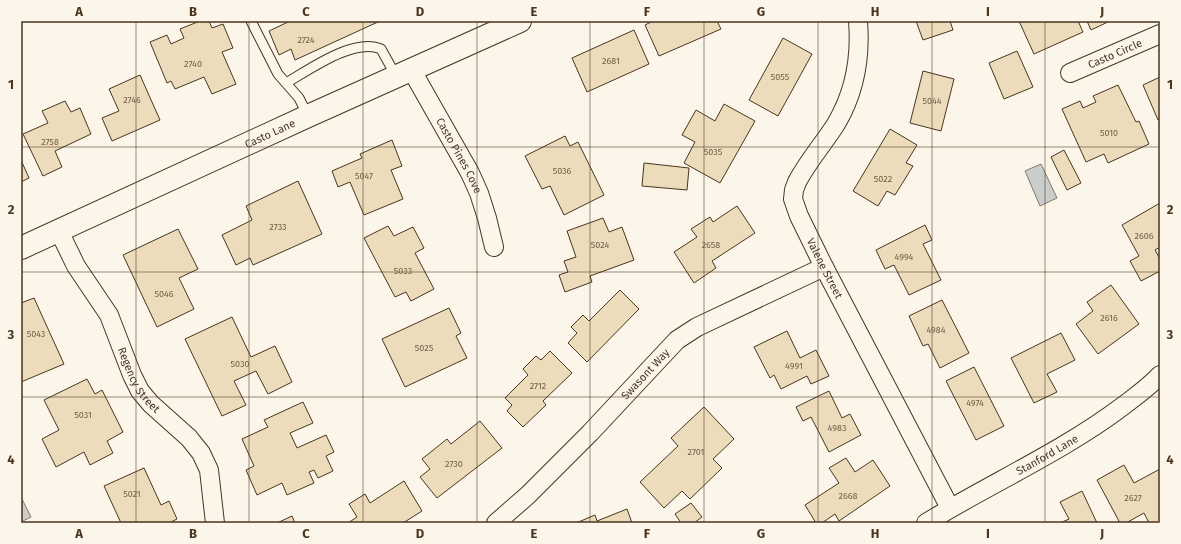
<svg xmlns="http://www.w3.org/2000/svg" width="1181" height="544" viewBox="0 0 1181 544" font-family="'Fira Sans',sans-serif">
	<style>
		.water { fill: #c9cecd; stroke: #887966 }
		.building { fill: #ecdcbc; stroke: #4a3520 }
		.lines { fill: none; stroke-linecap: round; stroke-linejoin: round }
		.service-casing { stroke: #4a3520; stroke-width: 11 }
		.minor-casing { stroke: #4a3520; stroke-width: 20 }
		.tertiary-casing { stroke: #4a3520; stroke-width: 24 }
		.service { stroke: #fbf6e9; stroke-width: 9 }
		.minor { stroke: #fbf6e9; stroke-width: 18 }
		.tertiary { stroke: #fbf6e9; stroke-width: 22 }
		.grid { fill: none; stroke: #4a3520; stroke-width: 1; stroke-opacity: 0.55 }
		.labels { text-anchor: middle; stroke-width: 3; stroke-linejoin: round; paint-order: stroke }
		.number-label { font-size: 9px; fill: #725f47 }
		.street-label { font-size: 11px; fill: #4a3520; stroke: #fbf6e9 }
		.neatline { fill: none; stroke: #4a3520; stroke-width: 1.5 }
		.grid-label { font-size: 13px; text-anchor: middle; font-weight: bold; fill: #4a3520 }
	</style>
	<rect width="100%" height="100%" fill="#fbf6e9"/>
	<!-- water -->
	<path class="water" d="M1041,164L1057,198L1040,206L1025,171Z
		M21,497L31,517L21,522Z"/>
	<!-- building -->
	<path class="building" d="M200,21H209L212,28L223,24L233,48L222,52L236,84L212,94L204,77L175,89L171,81L167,83L150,42L167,35L171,44L184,38L180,29Z
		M290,21H380L295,60L291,49L279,55L269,31Z
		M653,21H717L721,29L659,56L645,25Z
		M916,21H950L953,30L923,40Z
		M1019,21H1078L1083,32L1034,54Z
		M1087,21H1110L1091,30Z
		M634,30L649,64L587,92L572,58Z
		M783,38L812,54L778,116L749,100Z
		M1017,51L1033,87L1004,99L989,63Z
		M923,71L954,79L941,131L910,123Z
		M140,75L160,120L112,141L102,118L119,111L109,89Z
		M1160,77V120H1158L1143,85Z
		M1118,85L1136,122L1139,121L1149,144L1108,163L1104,154L1086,162L1062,109L1080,101L1083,108L1096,102L1093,96Z
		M65,101L71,112L80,108L91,134L55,151L62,167L43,176L23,134L48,123L42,111Z
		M724,104L755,121L720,183L684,163L695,142L682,135L696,110L715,121Z
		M890,129L917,145L906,163L913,166L895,195L887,191L878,206L853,191Z
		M565,136L570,146L578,142L604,195L564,215L550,186L542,189L525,156Z
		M392,140L402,166L391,170L403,199L364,215L350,182L338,187L332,171L362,158L360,154Z
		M1064,150L1081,183L1067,190L1051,157Z
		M21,160L29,178L21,182Z
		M644,163L689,168L687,190L642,186Z
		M298,181L322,234L253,265L250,258L236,265L222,235L252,220L246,206Z
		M1160,203V247L1155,250L1160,259V271L1141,281L1130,261L1139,256L1122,225Z
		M737,206L755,233L712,261L716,268L694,283L674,252L697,237L691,229L710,217L713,222Z
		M603,218L609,232L622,227L634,260L590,276L592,282L565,292L559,275L568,272L564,261L576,257L567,231Z
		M925,225L932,240L923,244L941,280L909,295L894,265L885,269L876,250Z
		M388,226L394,236L413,227L424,248L415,253L434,289L411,301L406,292L395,297L364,238Z
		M178,229L198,269L179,278L194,309L157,327L123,255Z
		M1111,285L1139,324L1098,354L1076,324L1093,311L1087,302Z
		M620,290L639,309L587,362L568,343L577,333L571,327L583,315L589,321Z
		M34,298L64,364L21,382V303Z
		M942,300L969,353L940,368L928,344L923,346L909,316Z
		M449,308L461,333L456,336L467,358L405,387L382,339Z
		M232,317L251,357L275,346L292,382L268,394L256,371L234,381L246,405L222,416L185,339Z
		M787,331L800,358L816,350L829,376L811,384L807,376L781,389L774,375L770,378L754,347Z
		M1061,333L1075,360L1047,374L1057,392L1034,403L1011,358Z
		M550,351L572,373L543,401L546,405L523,427L507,411L512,405L505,398L528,375L523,369L536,356L541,360Z
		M974,367L1004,426L976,440L946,381Z
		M87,379L95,394L102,390L123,432L107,441L113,453L90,465L84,452L56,467L42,439L59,430L44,400Z
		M829,391L842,418L850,414L861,435L829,452L811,417L803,421L796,407Z
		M303,402L313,423L290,433L297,448L326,435L334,452L326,456L333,471L318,478L314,470L309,472L314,483L287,495L282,483L257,495L246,470L254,466L242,439L268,427L264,420Z
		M704,407L734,439L713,459L722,468L690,499L682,491L664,508L640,482L678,446L671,438Z
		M480,421L502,448L437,498L420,477L430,469L422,459L447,439L451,444Z
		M846,458L855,472L873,460L890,486L839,521L835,514L822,523H816L805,505L839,483L829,468Z
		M1124,465L1134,483L1160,469V523H1149L1144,513L1126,523H1120L1097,480Z
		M144,468L161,505L169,501L177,519L169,523H121L104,486Z
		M404,481L422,511L403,523H348L357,517L349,504L365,494L370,503Z
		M1082,491L1097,523H1060L1069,519L1060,502Z
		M691,503L702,517L694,523H681L675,514Z
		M627,509L632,523H576L595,515L597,521Z
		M292,516L295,523H277Z"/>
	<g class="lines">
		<!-- service casing -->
		<g class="service-casing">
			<path id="service" d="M251,21L278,74L299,98L308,116
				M286,83C309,70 354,37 381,49L396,76"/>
		</g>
		<!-- minor casing -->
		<g class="minor-casing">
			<g id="minor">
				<path id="s1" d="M858,21C861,58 855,92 836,124C824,143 808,161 797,182L794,190L793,199L799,216L824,267L950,508"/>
				<path id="s2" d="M411,69L470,173L479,193L487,218L494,247"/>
				<path id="s3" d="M1070,73L1160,34"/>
				<path id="s4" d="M59,231L76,266L109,315L132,375L140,391L151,404L189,438L201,453L209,470L215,523"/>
				<path id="s5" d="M496,523L528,495L590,433L677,340L697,327L824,267"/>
				<path id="s6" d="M926,523C991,483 1062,452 1123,406C1136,396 1149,387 1160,375"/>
			</g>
		</g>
		<!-- tertiary casing -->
		<g class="tertiary-casing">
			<g id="tertiary">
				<path id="s7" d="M21,248L308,116L520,21"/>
			</g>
		</g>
		<!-- service -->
		<use href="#service" class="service"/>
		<!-- minor -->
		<use href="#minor" class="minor"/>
		<!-- tertiary -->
		<use href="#tertiary" class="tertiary"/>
	</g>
	<!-- grid -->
	<path class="grid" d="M136,21V523M249,21V523M363,21V523M477,21V523M590,21V523M704,21V523M818,21V523M932,21V523M1045,21V523M21,147H1160M21,272H1160M21,397H1160"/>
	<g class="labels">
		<!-- number labels -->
		<g class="number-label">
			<text x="306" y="43">2724</text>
			<text x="611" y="64">2681</text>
			<text x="193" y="67">2740</text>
			<text x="780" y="80">5055</text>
			<text x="132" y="103">2746</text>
			<text x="932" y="104">5044</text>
			<text x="1109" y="136">5010</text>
			<text x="50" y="145">2758</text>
			<text x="713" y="155">5035</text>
			<text x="562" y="174">5036</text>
			<text x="364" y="179">5047</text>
			<text x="883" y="182">5022</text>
			<text x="278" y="230">2733</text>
			<text x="1144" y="239">2606</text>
			<text x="600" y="248">5024</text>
			<text x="711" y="248">2658</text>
			<text x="904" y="260">4994</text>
			<text x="403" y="274">5033</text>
			<text x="164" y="297">5046</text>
			<text x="1109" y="321">2616</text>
			<text x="936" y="333">4984</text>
			<text x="36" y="337">5043</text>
			<text x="424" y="351">5025</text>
			<text x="240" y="367">5030</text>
			<text x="794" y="369">4991</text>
			<text x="538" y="389">2712</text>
			<text x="975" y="406">4974</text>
			<text x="83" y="418">5031</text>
			<text x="837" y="431">4983</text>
			<text x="696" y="455">2701</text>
			<text x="454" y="467">2730</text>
			<text x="132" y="497">5021</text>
			<text x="848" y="499">2668</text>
			<text x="1133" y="501">2627</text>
		</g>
		<!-- street labels -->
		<g class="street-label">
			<text dy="4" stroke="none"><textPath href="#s3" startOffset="49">Casto Circle</textPath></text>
			<text dy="4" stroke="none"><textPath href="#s7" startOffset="274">Casto Lane</textPath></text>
			<text dy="4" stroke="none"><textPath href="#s2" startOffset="99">Casto Pines Cove</textPath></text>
			<text dy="4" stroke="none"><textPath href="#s1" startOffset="271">Valene Street</textPath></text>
			<text dy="4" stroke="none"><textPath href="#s5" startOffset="211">Swasont Way</textPath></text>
			<text dy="4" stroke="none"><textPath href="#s4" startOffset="170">Regency Street</textPath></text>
			<text dy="4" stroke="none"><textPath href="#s6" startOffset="139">Stanford Lane</textPath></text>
		</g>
	</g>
	<!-- border -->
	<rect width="1181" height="544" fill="none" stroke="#fbf6e9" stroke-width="44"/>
	<rect x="22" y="22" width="1137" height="500" class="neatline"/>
	<g class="grid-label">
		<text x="79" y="16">A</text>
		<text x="193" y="16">B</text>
		<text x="306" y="16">C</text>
		<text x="420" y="16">D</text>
		<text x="534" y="16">E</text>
		<text x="647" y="16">F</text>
		<text x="761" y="16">G</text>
		<text x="875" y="16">H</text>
		<text x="988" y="16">I</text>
		<text x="1102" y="16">J</text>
		<text x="11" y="89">1</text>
		<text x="1170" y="89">1</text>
		<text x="11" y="214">2</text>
		<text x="1170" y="214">2</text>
		<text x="11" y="339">3</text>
		<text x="1170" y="339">3</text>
		<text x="11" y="464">4</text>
		<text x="1170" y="464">4</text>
		<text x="79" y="538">A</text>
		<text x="193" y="538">B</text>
		<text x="306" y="538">C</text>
		<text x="420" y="538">D</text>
		<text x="534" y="538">E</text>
		<text x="647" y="538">F</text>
		<text x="761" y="538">G</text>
		<text x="875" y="538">H</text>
		<text x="988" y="538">I</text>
		<text x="1102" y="538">J</text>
	</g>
</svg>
